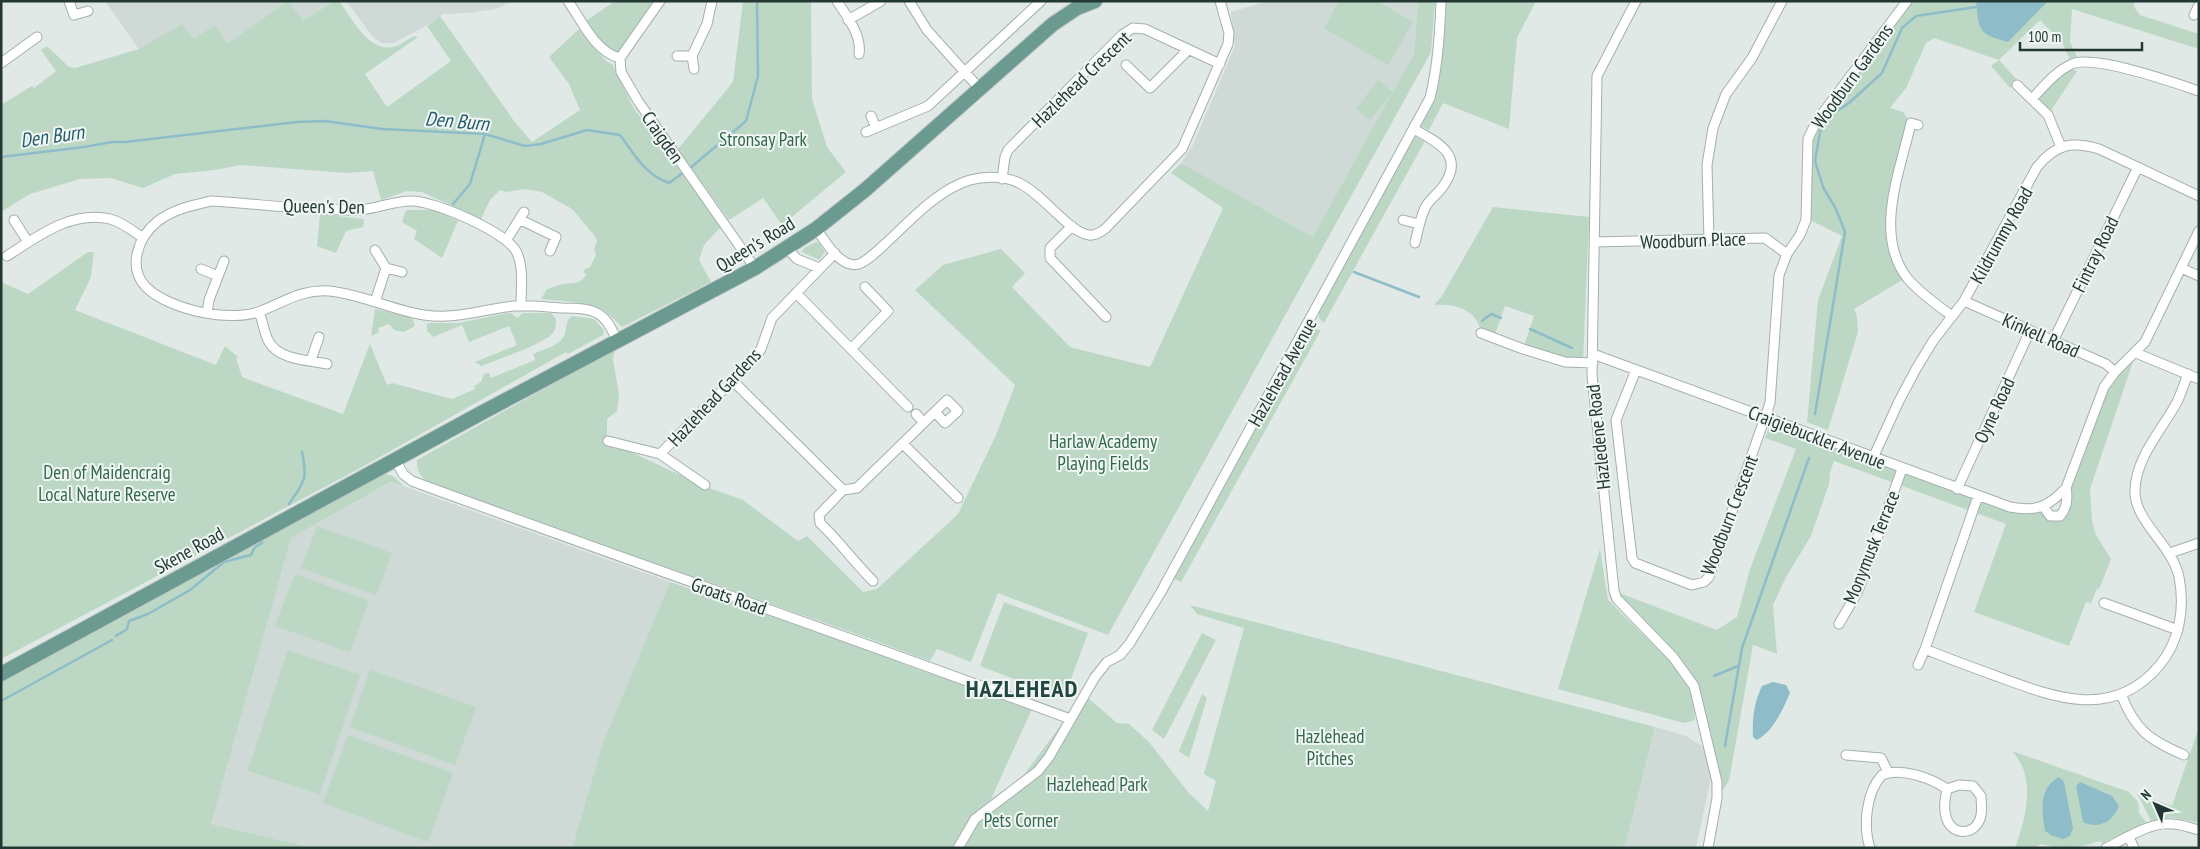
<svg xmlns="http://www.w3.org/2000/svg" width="2200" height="849" viewBox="0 0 2200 849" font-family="'PT Sans Narrow',sans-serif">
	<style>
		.built { fill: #cfd9d5 }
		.green { fill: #bcd8c5 }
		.water { fill: #8ebcc8 }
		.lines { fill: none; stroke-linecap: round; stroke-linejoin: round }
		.stream { stroke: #8ebcc8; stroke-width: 2.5 }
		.minor-casing { stroke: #a4b0ad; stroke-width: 11 }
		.primary-casing { stroke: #bdc3c2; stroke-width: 16 }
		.minor { stroke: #fff; stroke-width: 9 }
		.primary { stroke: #6a9a90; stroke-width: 14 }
		.labels { text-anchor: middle; stroke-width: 4; stroke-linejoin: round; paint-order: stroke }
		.street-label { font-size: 19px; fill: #233833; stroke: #f0f6f4 }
		.park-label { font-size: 19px; fill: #32694a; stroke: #f0f6f4 }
		.water-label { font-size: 20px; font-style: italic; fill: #255c6c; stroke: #f0f6f4 }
		.district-label { font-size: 24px; font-weight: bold; letter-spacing: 1px; fill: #224740; stroke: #f0f6f4 }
	</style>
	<rect width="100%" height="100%" fill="#e0e9e6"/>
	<!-- built -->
	<path class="built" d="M105,1H334L303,21L287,2L227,44L193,40L182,25L139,49Z
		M346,1H513L496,9L467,13L443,14L422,28L394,43H382L374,38Z
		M1268,1H1418L1414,54L1313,237L1181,163L1193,145L1235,46L1231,12Z
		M392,482L670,582L602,745L572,848H313L211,824L291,538Z
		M1655,727L1686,736L1705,748L1711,777L1696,848H1622L1627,839Z"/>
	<!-- green -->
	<path class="green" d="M288,1L303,21L334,1H339C352,18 368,52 393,47C400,46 408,39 414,36L418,37L365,74L387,107L451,61L427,26L440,16L514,121L532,142L580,110L569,84L549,57L579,29L606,61L613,65L633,107L721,227L704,245L699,260L711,282L622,327L603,309L575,302L541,299L547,289C552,288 558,285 563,284C574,282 580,285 586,275L583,270L590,267L596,255L594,249L597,241L595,236L572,209L542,192L525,189L506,192L500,190L490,200L481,219L422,192L407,191L381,200L373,171L347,173L241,165L214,170L175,174L143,188L111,178L80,179L30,194L1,212V105L32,86L34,88L56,71L41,50L47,46L69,67L75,68L139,49L182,24L194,39L215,25L227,44Z
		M615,1H660L620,58L609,56L583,23Z
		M743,1H811L812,99L827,147L846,172L782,225L763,198L729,220L678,149L733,82Z
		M1339,1H1377L1413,22L1388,65L1324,28Z
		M1418,1H1435L1431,52L1108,635L998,593L971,662L937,649L930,661L851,632L458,495C441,488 415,483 417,460L615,349L613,359L619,395L617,411L607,419V441L706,487L743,500L798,541L807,536L863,592L877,589L958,514L996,435L1015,385L915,290L943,265L1001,249L1025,273L1012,287L1070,347L1150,367L1223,208L1171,173L1181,163L1313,237L1392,93L1370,120L1356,109L1378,80L1393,92L1414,54Z
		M1445,1H1536L1517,38L1509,129L1443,103L1429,130L1419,125L1435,94Z
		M1911,1H2134V7L2140,15L2199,34V49L2072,9L2070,42L2080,63L2072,64L2063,44L2040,20L1999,60L2017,80L2010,88L1991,66L1999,60L1934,38L1926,43L1906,88L1890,108L1903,112L1911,123L1890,225L1907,277L1854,309L1857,316L1858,332L1828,430L1807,422L1818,300L1842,236L1810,220L1811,145L1813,134Z
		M2065,68L2077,71L2048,115L2032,99Z
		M1413,135L1425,141L1324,323L1319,318V309Z
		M1493,207L1589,217L1583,362L1524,346L1534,316L1505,306L1494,337L1481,333C1478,309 1454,303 1434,305L1442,296Z
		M406,210H433L458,221L442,258L414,239L417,231L402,222Z
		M320,214L364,219L363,227L346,231L336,253L317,246Z
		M816,242L819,243L825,252L819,260L802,252L804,248Z
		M88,252H94L91,277L75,310L216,365L225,346L238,357L236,358L242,377L343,414L370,344L387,385L392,383L452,399L475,389L474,386L481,382L484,374L489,373L491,378L535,360L533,354C542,350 557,346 563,338C568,330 564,321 572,316L594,319L604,330L603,335L568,354L566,352L364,466L1,659V282L28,294Z
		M375,309L412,317L415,326L404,332L394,330L389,324L378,328L379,332L371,336Z
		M507,313H511L517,318L523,313H551L556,319C556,324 556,330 552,334C541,345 498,359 481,366L475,362L517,345L509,326L469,342L462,325L433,337L427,331V324L430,323H459Z
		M1313,329L1321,330L1181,582L1170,577L1308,332Z
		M2136,353L2090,489L2092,521L2096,535L2111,559L2099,589L2097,588L2091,603L2086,602L2069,646L1974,612L2006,524L1834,461L1830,472L1829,484L1811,536L1786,577L1773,605L1777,654L1753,645L1729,781L1717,798L1694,686L1614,591L1717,630L1737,617L1750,569L1796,449L1765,438L1772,419L2010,507L2043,506L2060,516L2066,488L2104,387Z
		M380,472L393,476L404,486L391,482L291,538L211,824L313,848H1V680Z
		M317,526L392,553L376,595L301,568Z
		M1600,549L1608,600L1671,662L1692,690L1695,720L1684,723L1558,689Z
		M295,574L369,601L350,652L275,626Z
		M670,582L901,660L900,663L1032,709L991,799L1020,780L1064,721L1088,698L1117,723L1129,724L1149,742L1188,792L1208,811L1216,781L1204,774L1244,628L1197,614L1190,605L1655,727L1627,839L1622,848H572L602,745Z
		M1004,602L1088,633L1064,698L980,666Z
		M1202,633L1216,640L1164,739L1152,730Z
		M288,650L360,675L320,794L248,771Z
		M370,670L476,707L455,765L350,727Z
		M1202,694L1207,698L1189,758L1179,751Z
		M2199,727V823L2170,817L2151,821L2137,793L2172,806Z
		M348,735L453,773L428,842L323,803Z
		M2012,751L2129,792L2138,802L2139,813L2146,822L2103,843L2099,841C2077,849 2063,849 2041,844L2034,848H2015C2026,817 2037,778 2012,751Z"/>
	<!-- water -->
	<path class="water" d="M1976,1H2048L2008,42C1979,34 1979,32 1976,1Z
		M1773,682L1786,685L1790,693C1783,709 1773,732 1757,740L1753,737C1752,720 1754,702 1762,686Z
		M2059,777L2064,782L2073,828L2070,836L2063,839L2053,836L2045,831C2042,812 2038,788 2059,777Z
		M2080,782L2112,796L2119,806C2113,821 2099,830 2083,822L2076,786Z"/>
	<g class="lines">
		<!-- stream -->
		<path class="stream" d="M1,157L84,147L112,142H125L297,122L325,121L382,129L485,134L525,146L541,144L587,130L620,135C635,155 644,174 669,183L684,172
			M689,169L746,121L758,76L757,1
			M453,204L470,184L485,134
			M1354,272L1419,297
			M1482,321L1491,314L1501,318
			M1530,329L1572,348
			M1815,414L1845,232L1836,209L1823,187L1815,161L1820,132L1828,117L1849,103L1882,73L1902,28L1916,16L1976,7
			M289,504C304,482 308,480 302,452
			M116,636L127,629L129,621L148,614L190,590L224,562L251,555L255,547L262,543L261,538
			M1714,676L1738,666
			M1,701L112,640
			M1725,746L1742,648L1809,458"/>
		<!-- minor casing -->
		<g class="minor-casing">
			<path id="minor" d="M69,1L74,15L88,11
				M568,1C582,21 595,52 620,58
				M660,1L620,58L621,72L638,101L755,268
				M837,1C847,17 862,35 859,54
				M909,1L927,30L980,89
				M1636,1L1597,76L1592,375L1614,591L1617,599L1673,657L1694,686L1717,782V798L1708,848
				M2194,15L2199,5
				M848,20L881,1
				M677,56H692
				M1,63L37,37
				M1126,65L1150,88L1188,50
				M694,69L692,56L707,24L712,1
				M2017,85L2048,115L2061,147
				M2032,99C2044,86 2056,71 2072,64C2094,54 2175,83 2199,91
				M871,116L876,128
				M1918,125L1911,123C1900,172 1873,235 1908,279C1920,293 1937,305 1952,316
				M1414,129C1437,142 1465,155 1444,185C1439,193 1431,198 1426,206C1420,217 1418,231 1415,243
				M866,132L928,106L1041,1
				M1002,179L1005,157L1008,150L1122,35L1133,28L1145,29L1220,64
				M14,220L28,242
				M521,220L556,237L550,251
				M1403,220L1419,224
				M1072,226L1050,248V258L1106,317
				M816,229C825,240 835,260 850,264C854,265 858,265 861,263C870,259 878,250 885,244C910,221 937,190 970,180C985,176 1005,176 1019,183C1042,193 1068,232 1089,235C1095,236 1101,232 1106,228L1182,149L1228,44L1229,33L1220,1
				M507,239L524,212
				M1709,240L1707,165L1713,128L1726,94L1752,58L1782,1
				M1594,242L1765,238L1787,254
				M787,248L797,259L819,268
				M7,256C37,237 71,210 110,219C122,222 133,231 143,238
				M386,268L402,272
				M2181,268L2199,276
				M201,269L218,276
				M796,293L908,407
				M1964,301L2106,364L2115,372
				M375,302L386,268L375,250
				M521,306C521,289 524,269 517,253C509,233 433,200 411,201C393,201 376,209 359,210C310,211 260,204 211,201C193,205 174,209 158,221C138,237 127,267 146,287C169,310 231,323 261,311C284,302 302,289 329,291C361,294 392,310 424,315C456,320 483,309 514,306C530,305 547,307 563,308C574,308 588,308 597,313C607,318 612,330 617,340
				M259,312C263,321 264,334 269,342C279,360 309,360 327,364
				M207,313L209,300L224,261
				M1481,333L1523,349L1565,362L1593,363
				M2053,341L2138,167
				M851,349L888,311L865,287
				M2136,353L2199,379
				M1593,354L2010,507C2036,512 2048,507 2066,488L2104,387L2115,372L2145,342L2199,231
				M311,360L319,337
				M1636,370L1616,420L1632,558L1635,563L1692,585L1704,582L1709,577L1770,403L1779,275L1787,254L1800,235L1806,220L1808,139L1816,122L1907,1
				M733,381L843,490
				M916,414L924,423
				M608,441L660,454L705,485
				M903,444L958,498
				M660,454L757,355L761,349L772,318L835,253
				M1873,458L1899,401L1916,369L1933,341L1964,301L2037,167C2056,144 2071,141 2099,149L2199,196
				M396,461L403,474L412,481C631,562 851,637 1070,719
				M1957,489L2030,331
				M1978,496L1925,649C1949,659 1974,668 1999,677C2055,698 2113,720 2159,666C2180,641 2185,608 2179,577C2172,544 2134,522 2135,490C2136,457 2162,430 2177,402C2181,394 2184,384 2188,374
				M2043,506L2050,516H2060C2067,508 2068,498 2066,488
				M2170,553L2199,543
				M873,581C854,562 839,541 820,523L819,515L843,490L857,488L947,400L958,411L945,423L935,412
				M2104,603L2178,630
				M1839,624L1858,591L1902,469
				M1918,665L1925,649
				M2121,694C2135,730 2149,740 2184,755
				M1846,755L1881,758L1888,772
				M1959,785L1973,786L1981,796C1981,803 1983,812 1980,819C1974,835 1954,836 1947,820C1943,810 1945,799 1947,789Z
				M2129,837L2134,848
				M958,848L975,819L1038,771L1049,757L1095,677L1107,662L1120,655L1130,643L1161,592L1430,98C1438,66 1440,34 1441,1
				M1870,848C1863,826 1866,792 1882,775C1901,767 1931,778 1947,789
				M2106,848C2125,839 2149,822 2172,824C2181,824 2190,828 2199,830"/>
		</g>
		<!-- primary casing -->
		<g class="primary-casing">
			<path id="primary" d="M1,674L485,411L755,268L816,229L865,190L1053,24L1077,8L1095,1"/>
		</g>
		<!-- minor -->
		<use href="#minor" class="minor"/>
		<!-- primary -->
		<use href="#primary" class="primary"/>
	</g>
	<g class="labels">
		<!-- street labels -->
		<g class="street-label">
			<text transform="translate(1852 76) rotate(-54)" y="7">Woodburn Gardens</text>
			<text transform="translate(1081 79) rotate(-44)" y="7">Hazlehead Crescent</text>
			<text transform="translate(663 137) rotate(55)" y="7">Craigden</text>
			<text transform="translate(324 206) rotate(1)" y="7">Queen's Den</text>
			<text transform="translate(2001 235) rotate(-61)" y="7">Kildrummy Road</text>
			<text transform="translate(1693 240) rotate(-2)" y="7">Woodburn Place</text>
			<text transform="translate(755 244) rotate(-31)" y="7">Queen's Road</text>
			<text transform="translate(2095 254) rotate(-64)" y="7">Fintray Road</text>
			<text transform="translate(2041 335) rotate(24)" y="7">Kinkell Road</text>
			<text transform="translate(1282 372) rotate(-61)" y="7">Hazlehead Avenue</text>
			<text transform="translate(714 397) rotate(-47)" y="7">Hazlehead Gardens</text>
			<text transform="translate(1994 410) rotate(-65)" y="7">Oyne Road</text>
			<text transform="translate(1598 437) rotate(-96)" y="7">Hazledene Road</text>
			<text transform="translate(1817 437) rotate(21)" y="7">Craigiebuckler Avenue</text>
			<text transform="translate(1729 515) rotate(-69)" y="7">Woodburn Crescent</text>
			<text transform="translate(1871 547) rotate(-68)" y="7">Monymusk Terrace</text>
			<text transform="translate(189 550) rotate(-29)" y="7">Skene Road</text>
			<text transform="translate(729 596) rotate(19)" y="7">Groats Road</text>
		</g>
		<!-- park labels -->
		<g class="park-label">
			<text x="763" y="146">Stronsay Park</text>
			<text x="1103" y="448">Harlaw Academy<tspan x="1103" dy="22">Playing Fields</tspan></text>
			<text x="107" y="479">Den of Maidencraig<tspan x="107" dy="22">Local Nature Reserve</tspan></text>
			<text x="1330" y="743">Hazlehead<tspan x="1330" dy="22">Pitches</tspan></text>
			<text x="1097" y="791">Hazlehead Park</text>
			<text x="1021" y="827">Pets Corner</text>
		</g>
		<!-- water labels -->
		<g class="water-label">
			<text transform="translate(457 121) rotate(5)" y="7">Den Burn</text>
			<text transform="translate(52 136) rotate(-8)" y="7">Den Burn</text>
		</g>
		<!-- district labels -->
		<g class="district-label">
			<text x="1022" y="697">HAZLEHEAD</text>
		</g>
	</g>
	<!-- border -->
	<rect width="2200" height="849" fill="none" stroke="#233833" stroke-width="5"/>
	<!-- north arrow -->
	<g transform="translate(2155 804) rotate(315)" stroke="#f0f6f4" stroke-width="4" paint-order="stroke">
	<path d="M0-4L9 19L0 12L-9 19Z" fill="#233833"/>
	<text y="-8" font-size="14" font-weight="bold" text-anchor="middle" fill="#233833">N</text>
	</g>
	<!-- scale -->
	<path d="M2020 42v8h122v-8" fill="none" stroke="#233833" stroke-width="2.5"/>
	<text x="2028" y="42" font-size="15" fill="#233833" stroke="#f0f6f4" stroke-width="4" paint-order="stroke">100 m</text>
</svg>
